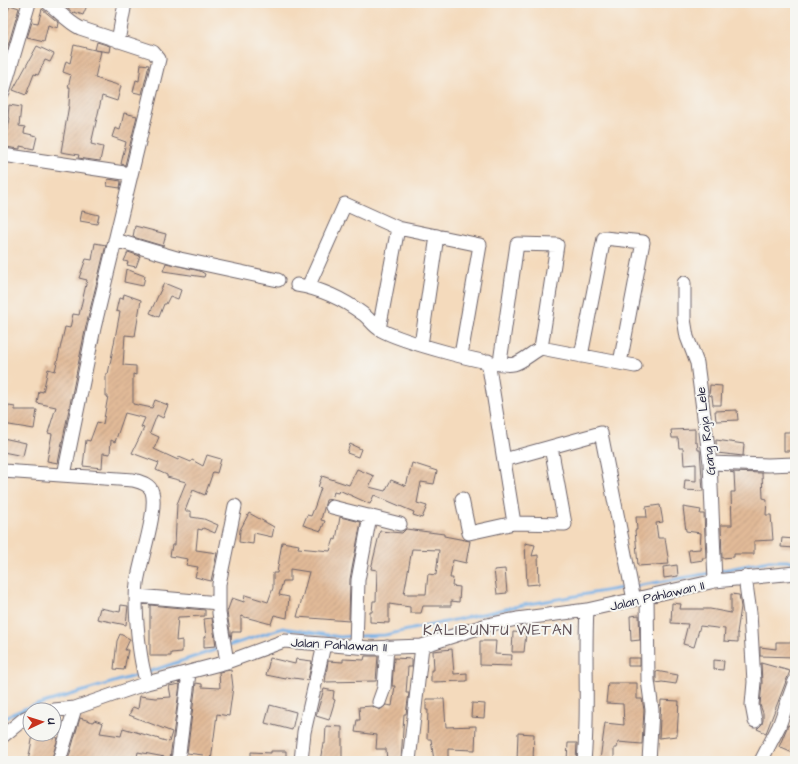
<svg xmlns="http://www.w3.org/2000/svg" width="798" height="764" viewBox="0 0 798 764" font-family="'Architects Daughter',sans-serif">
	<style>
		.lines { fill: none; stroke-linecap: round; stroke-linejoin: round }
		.stream { stroke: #73ade4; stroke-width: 3 }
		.building { fill: url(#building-hatch); fill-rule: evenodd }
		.minor-casing { stroke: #6c6268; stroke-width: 15 }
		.minor { stroke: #fff; stroke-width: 13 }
		.labels { text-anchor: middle; stroke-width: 4; stroke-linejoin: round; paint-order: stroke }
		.street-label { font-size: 13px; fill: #22223b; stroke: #f6f6f2 }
		.quarter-label { font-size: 15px; letter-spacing: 1px; fill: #65575c; stroke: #f6f6f2 }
	</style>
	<defs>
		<pattern id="building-hatch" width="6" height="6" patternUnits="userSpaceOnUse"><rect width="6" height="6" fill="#e1ba98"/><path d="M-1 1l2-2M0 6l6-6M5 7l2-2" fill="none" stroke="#c1a084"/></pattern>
	</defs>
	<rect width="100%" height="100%" fill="#f6f6f2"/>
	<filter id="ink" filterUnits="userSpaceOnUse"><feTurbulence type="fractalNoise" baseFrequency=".025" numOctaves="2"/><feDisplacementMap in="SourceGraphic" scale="8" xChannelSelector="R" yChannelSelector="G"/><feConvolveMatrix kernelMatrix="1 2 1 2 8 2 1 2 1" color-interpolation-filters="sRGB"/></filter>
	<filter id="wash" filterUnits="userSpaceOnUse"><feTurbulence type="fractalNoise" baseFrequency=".012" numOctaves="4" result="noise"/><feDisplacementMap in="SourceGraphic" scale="16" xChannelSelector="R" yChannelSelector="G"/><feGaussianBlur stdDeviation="0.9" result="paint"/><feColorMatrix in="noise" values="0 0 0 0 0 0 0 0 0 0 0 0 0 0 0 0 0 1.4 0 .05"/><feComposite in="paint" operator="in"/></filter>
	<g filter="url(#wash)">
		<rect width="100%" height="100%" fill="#f4dabc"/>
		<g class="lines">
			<!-- stream -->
			<path class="stream" d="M718,571L769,561H795
				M636,586L711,573
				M360,636L385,635L523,605L628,587
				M228,646L283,628L340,637L353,636
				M148,672L221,648
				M3,721L10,715L29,707L141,674"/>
		</g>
		<g id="blocks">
			<!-- building -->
			<path class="building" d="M61,3H88L83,15L74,12L73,13Z
				M10,5L19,8L3,63V24Z
				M42,9L59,23L58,28L48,25L44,42L27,38L32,22L38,23Z
				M97,42L110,46L109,52L95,50L101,51L95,78L121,86L117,101L102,96L91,144L103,147L100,161L78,158L79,155L61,152L69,105L70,87H68L71,75L63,72L66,61L70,63L74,45L95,50Z
				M37,46L54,54L50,62L45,60L38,75L34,74L26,95L13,90Z
				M141,64L149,65L142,94L133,92L136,80L139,81Z
				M9,105L21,107L19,126L25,127L24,133L37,136L34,149L20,146V149L5,147L10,118L8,117Z
				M124,113L137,116L125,165L121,164L126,142L112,137L115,128L120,130Z
				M108,179L121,181L120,188L107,186Z
				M82,211L99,215L97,224L80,221Z
				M135,226L166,234L163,246L133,237Z
				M95,243L106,245L86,326L58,463L47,461L52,434L48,433L56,407L37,403L39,391L43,392L48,369L55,371L65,327L70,328L73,314L79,315L87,280L79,278L86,259L92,260Z
				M128,252L140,256L136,267L127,265L128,262L124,261Z
				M166,263L200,271L205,274L204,277L163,271Z
				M126,269L145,276L143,286L124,282Z
				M164,283L181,290L178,299L170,296L166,304H164L159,317L150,313Z
				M124,294L141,300L135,336L125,335L123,365L136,366V375L133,374V404L152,408L155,400L168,405L163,418L157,415L150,433L159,437L154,449L178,460L179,457L191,462L192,460L203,466L207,455L221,459L217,473L213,472L205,495L193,490L185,511H191V517L204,519L218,525L215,533L203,528L202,530L198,529L196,550L217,553L211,581L195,577L198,567L186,565L188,559L170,556L172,545H175L177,504L186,482L167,477V475L156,470L159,463L132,453L144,428L141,427L145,418L125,413L115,442L111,440L110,454L103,453L102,468L83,466L86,440L90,441L97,422L103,424L108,396H106V374H108L112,354L120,312L116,311L119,298L123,299Z
				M710,385L722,386L721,405H713L712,396L709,395Z
				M3,405L15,407V410H37L34,429L3,424Z
				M737,410L738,420L716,421L715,411Z
				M695,429V442H697L698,450H700L703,491L684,490L685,480L696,481V464L684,465L683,448H679L678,438H672L671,430Z
				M784,432H795V451H784Z
				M3,438L26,443L23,456L3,452Z
				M716,440L744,444L743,456L717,453Z
				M350,444L361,449L358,457L347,453Z
				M412,463L437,471L434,484L421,482L417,503L427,506L422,518L413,515L414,512L374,495L370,504L339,490L338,493L334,492L332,499L326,500L321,520L325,521L321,531L303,525L307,515L311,516L315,506L321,488L318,487L322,476L349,485L357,469L374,476L369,487L385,491L391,480L406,486Z
				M730,472L762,473L763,498L767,499L766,515H771L773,540L754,541V554H734V557L722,558L721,525H732L731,492H735L734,473Z
				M660,505L663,522L656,523L658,538H665L669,564L638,566L635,530H637L636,517H647L646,507Z
				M683,507L701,510L700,514H704L706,558H702L703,560L690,562L688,550L700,549L701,533L686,531Z
				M249,513L274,527L272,537L254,533L253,544L239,542L240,530Z
				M340,517L361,522L350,579L349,621L297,617L309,572L290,569V581H283L279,595L289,597L287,618L274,615L271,624L241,616V632H232L231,639L227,612L232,598L244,602L245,595L268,602L273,588V573H277L282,542L299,545L298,548L330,551L334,539L336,540Z
				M406,529L444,534V536L470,541L466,563L453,560L450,578H453L452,586L460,587L459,602L451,601V606H423L421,613H410V607L389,604V623L370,622V612H372L373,601H376L377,570L371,569L380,531L402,533ZM412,549L439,550L436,575L428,574L426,594H404Z
				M782,538L795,539V548L781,547Z
				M525,543L535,545L532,556L538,555L539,584L527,585Z
				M677,565L678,576L664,578L663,567Z
				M505,569L507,593L497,594L494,570Z
				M731,594L739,595L741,607L737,633H738V642L724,641L725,629L700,626L694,647L683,644L688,624L671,623L672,603L681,604L680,609H710L731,613Z
				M121,605L128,606L126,625L97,619L100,608L120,612Z
				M150,605L205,610V616L178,617L176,641L182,640V652L171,653V656H150Z
				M639,615L640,640L631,641L630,616Z
				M212,618L216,646L204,647V637H206L204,619Z
				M513,632L526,633L524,652H512Z
				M120,634L130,639L125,650H128L124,670L114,669L117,641Z
				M480,641H496L495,654L512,655L511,666L480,665Z
				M776,642H795V657L760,656V647L776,649Z
				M452,649L454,674L467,673V681L431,682V670H434L433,651Z
				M365,656H378L376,681L325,682L328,661L343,662V659L364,660Z
				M270,658L295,664L296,659L312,661L308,680L286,677V679L266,675Z
				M394,658L412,659V667H408L406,693H409L406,714H404L401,761H387L386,749H376L377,735L355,732L357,720H360L359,707L372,706L380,710L386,705L392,706L395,686H392Z
				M628,658H640V666H628Z
				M714,660L724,661L723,670L714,669Z
				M761,663L790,671L766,733L757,729L762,724L763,720V713L760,705L762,683Z
				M231,670L233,687L229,716L217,714L211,761H202L203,755L187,753L196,683L202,684V687L220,688L219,672Z
				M656,671L678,675L676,684L662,682L656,683Z
				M608,683H637V699H642L644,710L642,744L618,742L617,748H614V760H600L605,723L624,725L623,704L606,703Z
				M180,684L170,758L138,752L136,761H107L91,757L90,761L73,758L72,761L68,760L80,718L93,722L94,720L103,723L100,733L121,736L123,728L169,742L172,732L129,715L133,707L138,709L140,696L155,698L171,697L169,686Z
				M324,689L334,691L333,699L335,700L329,720L316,716Z
				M426,699H444L446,727L476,726L475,750L448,749V761H434L431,739H427L428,710H426Z
				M661,700L679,701L677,736L659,738Z
				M472,703L485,704L484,718L471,717Z
				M270,705L296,712L292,730L265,723Z
				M788,725L795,728V754L779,747Z
				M326,726L342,727V761H320L323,744H325Z
				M518,733L534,734L533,761H517Z
				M33,735L54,739V737L58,738L51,761H28Z
				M568,743H577L576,761L567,760Z
				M271,751H286V761H251V752L271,753Z"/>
		</g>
	</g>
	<g filter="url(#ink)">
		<use href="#blocks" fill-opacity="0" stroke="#6c6268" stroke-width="1"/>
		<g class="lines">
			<!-- minor casing -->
			<g class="minor-casing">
				<path id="minor" d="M48,3C59,11 68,22 80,28L153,52L159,59L94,328L64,475
					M118,41L125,3
					M3,92L29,3
					M3,155L131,174
					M115,240L180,259L278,280
					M684,283V319L687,337L697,363L710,463L715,581
					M297,285C322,289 343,299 363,314C370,319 374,327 381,330C401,341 494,368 514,364C522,362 533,352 541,348L635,366
					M308,287L345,204L398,228L480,245L461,355
					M379,329L398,228
					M421,345L437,236
					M581,356L604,238L643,242L620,363
					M488,361L514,523
					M500,362L517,244L557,245L541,348
					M504,460L601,433L634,600
					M710,463L768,465L795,464
					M3,471L133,480C140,482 150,484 152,492C158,510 140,561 137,583C134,607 139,660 147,683
					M462,499L469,533L514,523L565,524L551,447
					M332,507L400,524
					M745,577L750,613L754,682L752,705L755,721
					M137,596L219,603
					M647,597L648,680L652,710L649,761
					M356,647L358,580L370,516
					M227,662L219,613V584L235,506
					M379,702L384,688L387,647
					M54,710L75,708L147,683L227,662L284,641L370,648L422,646L487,625L517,619L587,610L715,581L795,573
					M3,736L25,718L30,716
					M59,761L75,708
					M178,761L189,673
					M301,761L304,732L324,645
					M409,761L422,646
					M584,761C589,711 584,661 587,610
					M761,761L779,726L795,681"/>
			</g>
			<!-- minor -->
			<use href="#minor" class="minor"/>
		</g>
	</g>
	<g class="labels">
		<!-- street labels -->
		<g class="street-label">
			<text transform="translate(705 431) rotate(-97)" y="5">Gang Raja Lele</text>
			<text transform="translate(657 595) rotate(-13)" y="5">Jalan Pahlawan II</text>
			<text transform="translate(339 644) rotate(3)" y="5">Jalan Pahlawan II</text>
		</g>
		<!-- quarter labels -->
		<g class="quarter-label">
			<text x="498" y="635">KALIBUNTU WETAN</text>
		</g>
	</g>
	<!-- margin -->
	<rect width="798" height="764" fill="none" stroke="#f6f6f2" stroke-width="16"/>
	<!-- north arrow -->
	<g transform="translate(42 722) rotate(86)"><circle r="19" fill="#f6f6f2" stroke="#a1a1a9"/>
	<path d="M0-3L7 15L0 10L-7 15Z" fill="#c8321e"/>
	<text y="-6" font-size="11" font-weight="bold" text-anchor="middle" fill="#22223b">U</text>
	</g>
</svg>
